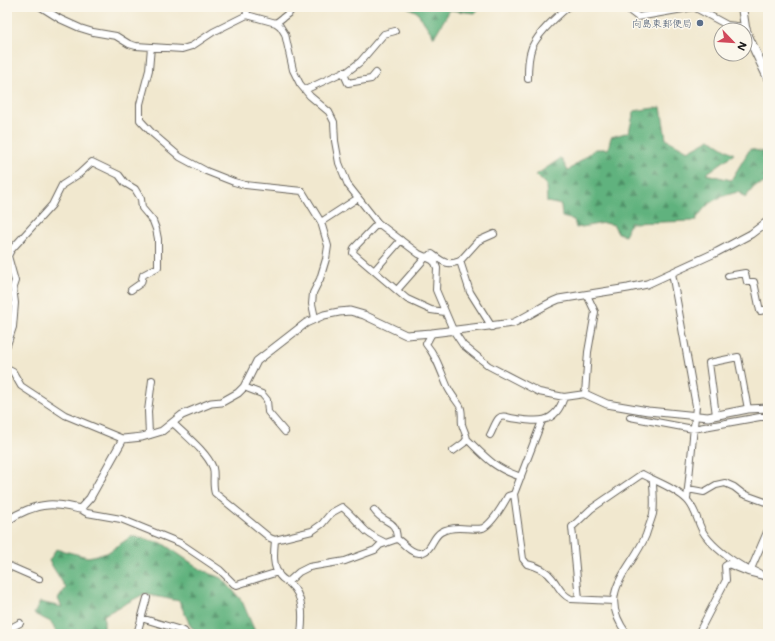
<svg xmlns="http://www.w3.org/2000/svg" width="775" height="641" viewBox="0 0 775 641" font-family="Mali,'Klee One',sans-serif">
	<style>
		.forest { fill: url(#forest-firs); stroke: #3e674d }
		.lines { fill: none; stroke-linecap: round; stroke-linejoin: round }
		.minor-casing { stroke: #67635b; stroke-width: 8 }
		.tertiary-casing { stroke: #67635b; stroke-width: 9 }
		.secondary-casing { stroke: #67635b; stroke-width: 10 }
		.minor { stroke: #fff; stroke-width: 6 }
		.tertiary { stroke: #fff; stroke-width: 7 }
		.secondary { stroke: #fff; stroke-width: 8 }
		.service-dot { fill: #5c6f8a; stroke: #fbf7ec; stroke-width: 1.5 }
		.labels { text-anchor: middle; stroke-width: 3; stroke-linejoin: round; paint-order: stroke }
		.service-label { font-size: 10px; fill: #4e5e75; stroke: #fbf7ec; text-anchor: end }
	</style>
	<defs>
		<pattern id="forest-firs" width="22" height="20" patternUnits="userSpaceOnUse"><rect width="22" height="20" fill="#60b27e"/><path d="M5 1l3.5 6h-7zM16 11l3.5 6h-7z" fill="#4e9066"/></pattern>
	</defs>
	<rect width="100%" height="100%" fill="#fbf7ec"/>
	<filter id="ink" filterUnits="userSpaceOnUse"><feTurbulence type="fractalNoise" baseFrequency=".025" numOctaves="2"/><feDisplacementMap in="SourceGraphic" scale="8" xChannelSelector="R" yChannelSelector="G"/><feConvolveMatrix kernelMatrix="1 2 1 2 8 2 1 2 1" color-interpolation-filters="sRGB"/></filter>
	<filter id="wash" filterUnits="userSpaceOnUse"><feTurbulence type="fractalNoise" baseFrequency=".012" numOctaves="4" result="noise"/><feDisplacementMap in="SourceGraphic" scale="16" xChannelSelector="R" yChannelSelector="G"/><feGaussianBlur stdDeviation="0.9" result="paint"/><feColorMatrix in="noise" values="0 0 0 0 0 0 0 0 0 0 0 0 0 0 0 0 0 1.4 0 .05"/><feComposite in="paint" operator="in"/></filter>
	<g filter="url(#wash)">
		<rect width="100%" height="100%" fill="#f1e8cf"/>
		<!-- forest -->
		<path class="forest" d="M407,7H481L475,13L450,10L434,37L417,12Z
			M661,107L666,139L688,151L710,139L734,154L706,174L731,180L750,149L768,153V182L755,186L745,198L738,192C715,198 708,201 695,221L630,223L625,236L617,232L614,225L604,223L576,228L574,220L562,217L561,205L547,202L546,185L536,175L561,158L568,171L595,149H608L611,137L629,132L634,111Z
			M132,536L162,543L202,570L223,579L242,601L256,634H201L191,627L179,601L144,594L104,615V634H57L51,622L34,614L40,602L62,607L58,599L66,588L49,561L56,549L88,557L107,553Z"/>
	</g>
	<g filter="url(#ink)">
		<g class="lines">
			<!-- minor casing -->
			<g class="minor-casing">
				<path id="minor" d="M41,7L60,19L80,28L93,32L116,36L129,44L136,46L182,49L192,46L213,32L247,15L276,23L280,26L285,34L293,70L300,84L310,96L329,112L334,122L335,141L339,163L348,185L378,223L419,254L432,260L435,263L437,268L436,290L453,330L463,345L489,366L539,392L564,397L585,394L588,352L595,312L587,295
					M246,7L247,15
					M625,7L638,17L694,7
					M694,7L727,25L745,27
					M276,23L290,12V7
					M151,47L149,70L140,104V120L152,133L180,157L206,171L234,182L245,185L302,191L321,222L328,246L326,259L320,279L313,293L312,304L315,318
					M343,72H347L360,62L384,34L395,31
					M528,79C528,68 528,57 532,47C539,32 555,18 568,7
					M305,90L343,72L348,83L371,79L376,73
					M321,222L358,198
					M378,223L354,248L353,253L407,299L431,310L445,312
					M460,261L478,241L494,234
					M374,271L401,240
					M672,273L696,406L687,499
					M728,276L745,273L747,282H754L760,311L768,309
					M397,290L426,257L432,254C443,262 447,266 460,261L470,292L492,327
					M432,333L426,344C437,357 441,372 448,388C451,394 456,400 460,406C463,412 461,417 462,424C463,429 466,433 467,439L464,443L453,451
					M7,345L13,327L15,303L13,287L15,281L8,256L11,250L52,205L62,185L79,174L92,162L119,175L125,183L135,189L141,199L142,208L153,221L156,229L158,239V267L143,275L141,283L131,290
					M7,369L13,372L21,386L65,415L123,439
					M244,387L262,394L267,400L268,412L285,432
					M716,415L709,363L738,357L748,409
					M630,417L693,429L760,417H768
					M542,421L514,494L523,559L527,564C536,566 546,570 552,578C559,587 561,594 571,599L614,601
					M173,423C185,435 207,452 213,468C215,475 212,484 215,493L270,538L275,540L312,531L322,524L331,513L342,507C352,515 356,521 364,529C370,536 378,539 386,543
					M149,435L148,411L152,380
					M490,435C493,430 495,422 499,418C502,415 507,417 511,418C536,422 555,426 564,397
					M467,439C486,458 494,468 521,477
					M688,489L704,492L716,485L725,483L734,487L743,494L768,503
					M80,509L87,513L121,519L180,543L220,570L234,584L237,585L278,572
					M374,510C385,526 396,517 397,539
					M275,540C274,551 272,567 280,576C283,580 287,581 290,584C304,596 303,617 301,634
					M7,565L39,579
					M759,573L751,569L767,532
					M288,582L299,572L309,567L345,561L375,550L380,545L397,539C404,543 411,554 420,553C433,551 431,538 441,532C446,529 453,528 459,528C465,528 477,530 483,528C493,523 503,505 508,496L514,494
					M579,599L572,527L591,509L642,474C657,482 675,488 687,500C697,510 697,524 705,535C716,550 731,560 747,569L748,572
					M141,618L184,631L186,634
					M7,630L20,623
					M137,634L147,598
					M627,634C595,592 631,571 646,535C648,528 651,521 653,514C655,504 653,491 653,481
					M698,634L726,580L725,566L728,564L748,572L768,577"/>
			</g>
			<!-- tertiary casing -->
			<g class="tertiary-casing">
				<path id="tertiary" d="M585,394L607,404L648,411L708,417L748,409L768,408
					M7,521C18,513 34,506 48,505C59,504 70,507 80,509L90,498L123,439L142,437L162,431L182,415L211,403L222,402L238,393L244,387L257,361L306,323L324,315L339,312L350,311L364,315L406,335L432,333L513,323C529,316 543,305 559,299L628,288L647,284L717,252L751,234L768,221"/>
			</g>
			<!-- secondary casing -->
			<g class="secondary-casing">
				<path id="secondary" d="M742,7L745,27L748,36L768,78"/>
			</g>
			<!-- minor -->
			<use href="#minor" class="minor"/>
			<!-- tertiary -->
			<use href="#tertiary" class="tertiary"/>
			<!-- secondary -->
			<use href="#secondary" class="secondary"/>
		</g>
	</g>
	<!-- markers -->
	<circle class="service-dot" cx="700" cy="23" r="4"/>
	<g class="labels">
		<!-- service labels -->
		<g class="service-label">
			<text x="692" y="27">向島東郵便局</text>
		</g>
	</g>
	<!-- margin -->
	<rect width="775" height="641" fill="none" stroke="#fbf7ec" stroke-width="24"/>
	<!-- north arrow -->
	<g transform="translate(733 42) rotate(115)"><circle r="19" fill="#fbf7ec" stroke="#a29f99"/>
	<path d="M0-3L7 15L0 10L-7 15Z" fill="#d1495b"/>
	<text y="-6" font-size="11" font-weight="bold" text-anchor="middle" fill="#1c1c1c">N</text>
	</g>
</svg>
